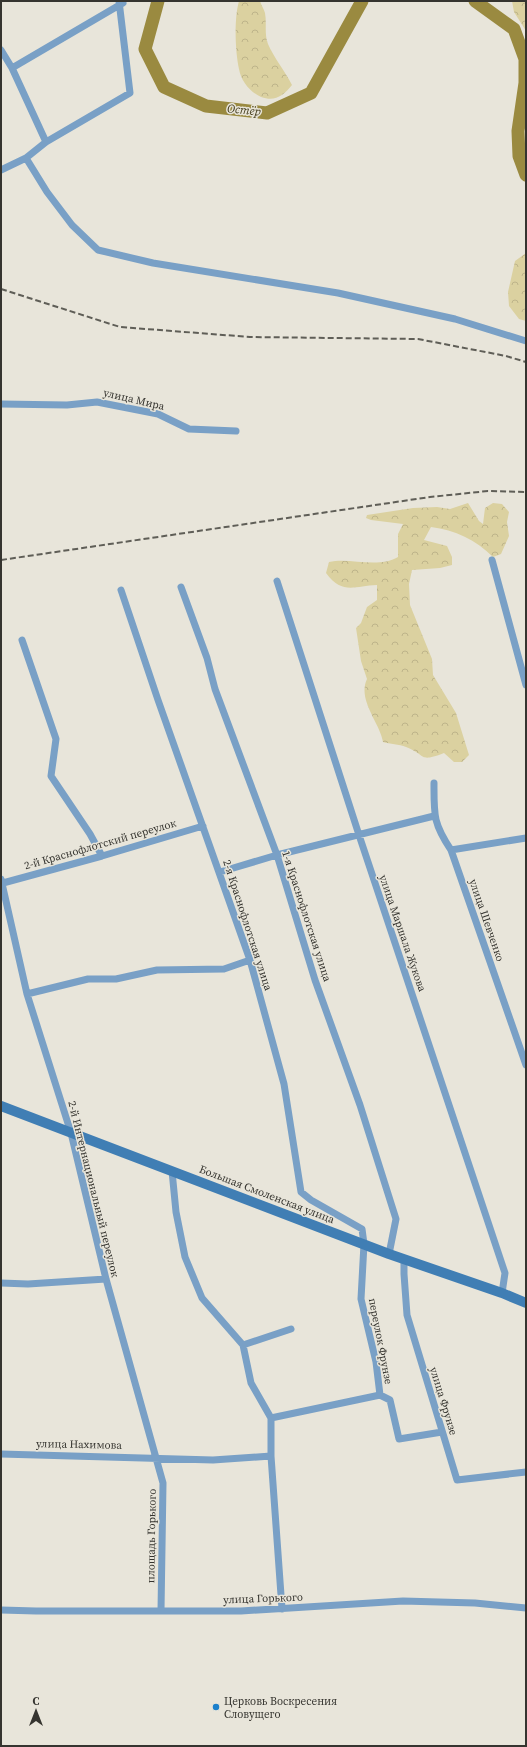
<svg xmlns="http://www.w3.org/2000/svg" width="527" height="1747" viewBox="0 0 527 1747" font-family="'Source Serif 4',serif">
	<style>
		.forest { fill: url(#forest-crowns) }
		.lines { fill: none; stroke-linecap: round; stroke-linejoin: round }
		.river { stroke: #9a8a40; stroke-width: 13 }
		.minor { stroke: #79a0c6; stroke-width: 7 }
		.secondary { stroke: #407eb4; stroke-width: 10 }
		.rail { stroke: #5f5e57; stroke-width: 2; stroke-dasharray: 6 3; stroke-linecap: butt }
		.poi-dot { fill: #1c80cb; stroke: #e8e5da; stroke-width: 1.5 }
		.labels { text-anchor: middle; stroke-width: 3; stroke-linejoin: round; paint-order: stroke }
		.street-label { font-size: 11px; fill: #35342f; stroke: #e8e5da }
		.poi-label { font-size: 11px; fill: #35342f; stroke: #e8e5da; text-anchor: start }
		.water-label { font-size: 12px; font-style: italic; fill: #403918; stroke: #e8e5da }
	</style>
	<defs>
		<pattern id="forest-crowns" width="20" height="18" patternUnits="userSpaceOnUse"><rect width="20" height="18" fill="#dbd1a0"/><path d="M2 6a3 3 0 1 1 6 0M12 15a3 3 0 1 1 6 0" fill="none" stroke="#bdb48a"/></pattern>
	</defs>
	<rect width="100%" height="100%" fill="#e8e5da"/>
	<!-- forest -->
	<path class="forest" d="M239,1H260C261,5 264,9 265,13C267,23 264,34 268,44C274,58 285,71 292,85C283,96 275,102 261,97C250,92 241,81 239,69C235,51 234,18 239,1Z
		M512,1H526V31L514,12Z
		M526,253V321L519,319L509,306L508,292L515,261Z
		M468,503L479,521L483,524L485,508L493,503L502,504L509,512L507,522L509,536L501,554L493,557C476,540 455,530 431,527L424,540L447,546L452,557V565L440,568L412,570L409,584L410,605L432,659L433,675L456,713L469,755L462,762H454L444,753C418,763 427,755 406,747C399,744 390,744 383,742C380,723 357,700 367,679L361,661L356,628L361,623L367,607L377,600V585C354,586 342,595 326,573L329,562C350,557 377,569 398,557V534L403,524L371,520L366,518L367,515L413,508L437,507L450,509Z"/>
	<g class="lines">
		<!-- river -->
		<path class="river" d="M158,1L145,49L164,87L206,106L267,113L311,93L362,1
			M475,1L514,29L525,59V83L518,131L519,156L526,175"/>
		<!-- minor -->
		<path class="minor" d="M1,50L12,68L46,142
			M12,68L123,3
			M26,158L47,192L72,225L98,250L153,263L338,293L455,319L526,341
			M1,170L26,158L46,142L130,93L119,1
			M1,404L67,405L97,402L158,414L189,429L236,431
			M492,560L526,685
			M277,581L359,835L505,1273L502,1293
			M181,587L207,658L215,689L277,855L315,980L360,1105L396,1219L389,1254
			M121,590L158,700L250,960L284,1084L301,1192L311,1200L362,1229L364,1244L361,1299L376,1362L380,1395L390,1400L399,1439L442,1432
			M22,640L56,739L51,776L90,834L102,856
			M434,783C434,815 433,823 451,850L526,1065
			M451,850L526,838
			M220,872L277,855L434,816
			M1,879L27,994L71,1133L106,1279L163,1483L161,1611
			M3,883L102,856L203,826
			M27,994L88,979H116L157,970L224,969L250,960
			M172,1171L176,1212L185,1257L202,1298L243,1345L251,1383L271,1418V1456L282,1609
			M404,1259V1274L407,1315L457,1480L526,1472
			M1,1283L28,1284L106,1279
			M243,1345L291,1329
			M271,1418L380,1395
			M1,1454L213,1460L271,1456
			M1,1610L36,1611H241L403,1601L475,1603L526,1608"/>
		<!-- secondary -->
		<path class="secondary" d="M1,1106L389,1254L502,1293L526,1303"/>
		<!-- rail -->
		<path class="rail" d="M1,289L120,327L250,337L418,339L506,356L526,362
			M1,560L430,497L488,491L526,492"/>
	</g>
	<!-- markers -->
	<circle class="poi-dot" cx="216" cy="1707" r="4"/>
	<g class="labels">
		<!-- street labels -->
		<g class="street-label">
			<text transform="translate(134 399) rotate(13)" y="4">улица Мира</text>
			<text transform="translate(100 844) rotate(-16)" y="4">2-й Краснофлотский переулок</text>
			<text transform="translate(307 916) rotate(72)" y="4">1-я Краснофлотская улица</text>
			<text transform="translate(487 920) rotate(71)" y="4">улица Шевченко</text>
			<text transform="translate(248 925) rotate(72)" y="4">2-я Краснофлотская улица</text>
			<text transform="translate(403 933) rotate(71)" y="4">улица Маршала Жукова</text>
			<text transform="translate(94 1189) rotate(76)" y="4">2-й Интернациональный переулок</text>
			<text transform="translate(267 1194) rotate(21)" y="4">Большая Смоленская улица</text>
			<text transform="translate(381 1341) rotate(79)" y="4">переулок Фрунзе</text>
			<text transform="translate(444 1401) rotate(73)" y="4">улица Фрунзе</text>
			<text transform="translate(79 1444) rotate(1)" y="4">улица Нахимова</text>
			<text transform="translate(151 1536) rotate(-89)" y="4">площадь Горького</text>
			<text transform="translate(263 1598) rotate(-2)" y="4">улица Горького</text>
		</g>
		<!-- poi labels -->
		<g class="poi-label">
			<text x="224" y="1705">Церковь Воскресения<tspan x="224" dy="13">Словущего</tspan></text>
		</g>
		<!-- water labels -->
		<g class="water-label">
			<text transform="translate(244 110) rotate(6)" y="4">Остёр</text>
		</g>
	</g>
	<!-- border -->
	<rect width="527" height="1747" fill="none" stroke="#35342f" stroke-width="4"/>
	<!-- north arrow -->
	<g transform="translate(36 1711)" stroke="#e8e5da" stroke-width="3" paint-order="stroke">
	<path d="M0-3L7 15L0 10L-7 15Z" fill="#35342f"/>
	<text y="-6" font-size="11" font-weight="bold" text-anchor="middle" fill="#35342f">С</text>
	</g>
</svg>
